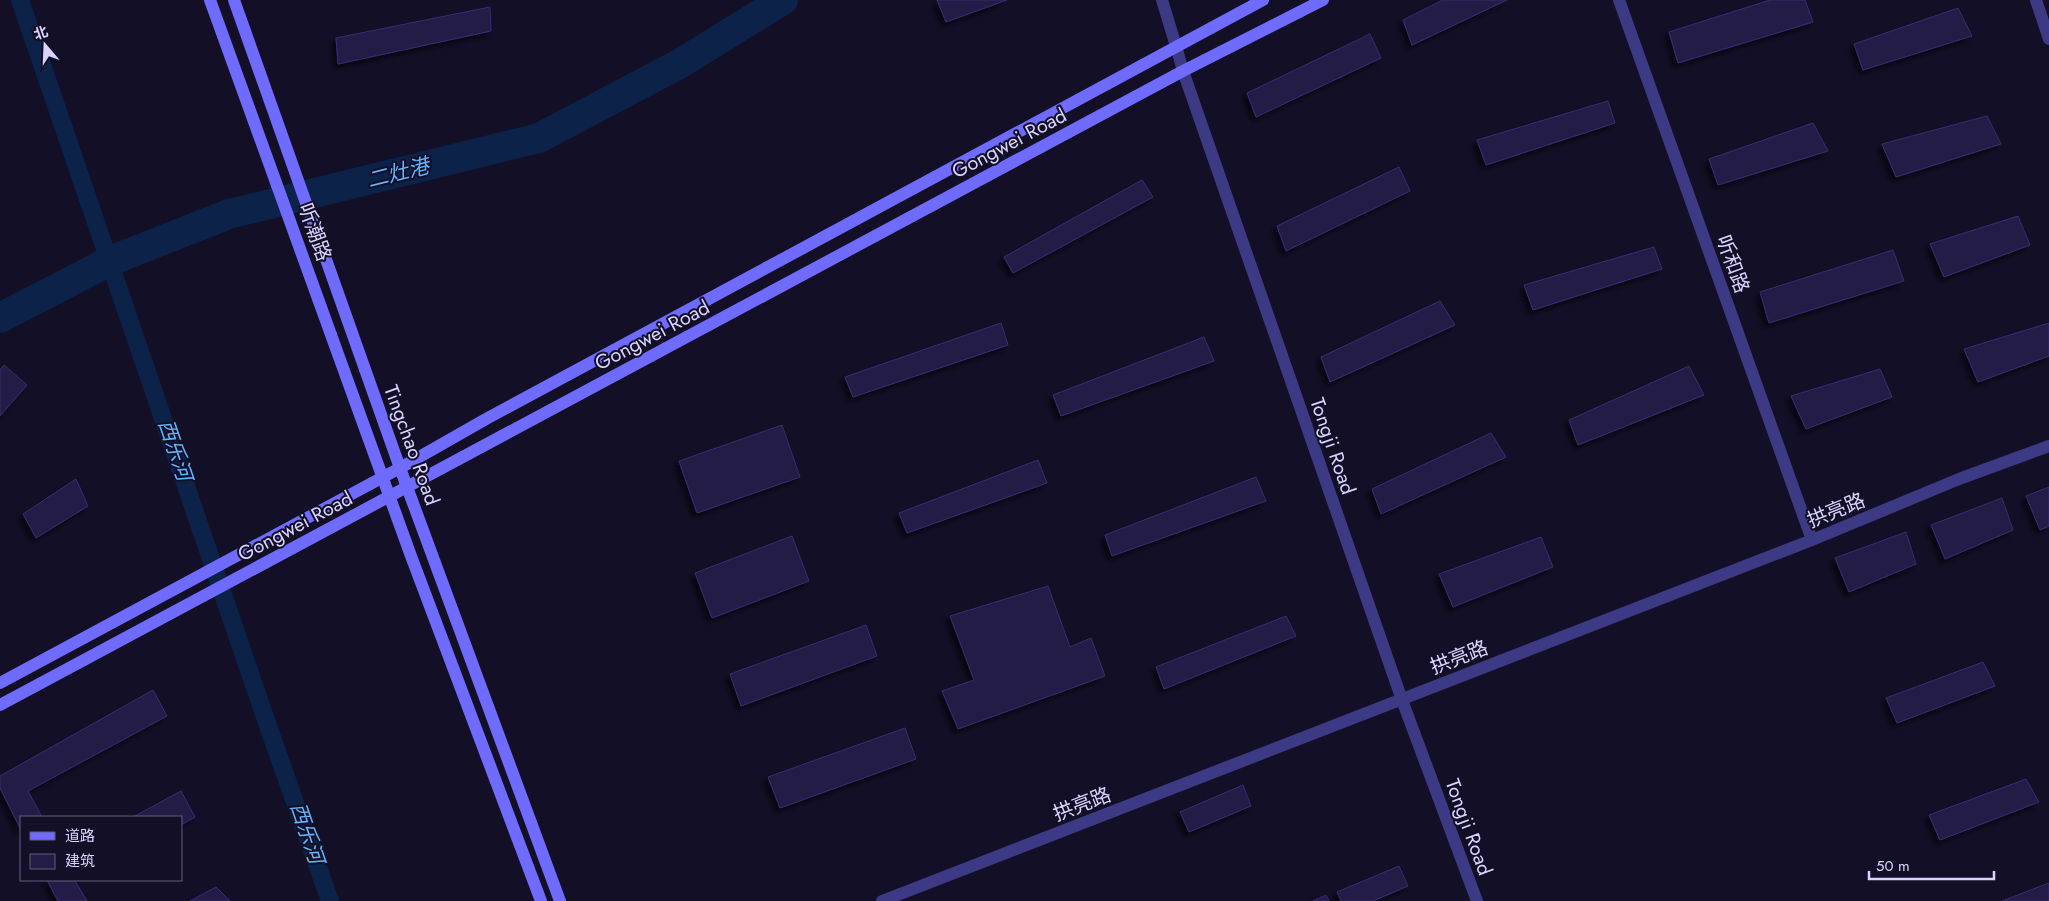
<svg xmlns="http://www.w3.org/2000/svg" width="2049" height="901" viewBox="0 0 2049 901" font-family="Jost,'Noto Sans SC',sans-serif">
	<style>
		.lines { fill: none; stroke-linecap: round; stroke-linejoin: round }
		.canal { stroke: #0c2248; stroke-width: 18 }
		.river { stroke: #0c2248; stroke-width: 30 }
		.building { fill: #241b47; stroke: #3b2d73; filter: url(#shadow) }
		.minor { stroke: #3d3a85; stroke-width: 12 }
		.tertiary { stroke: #3d3a85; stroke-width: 12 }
		.secondary { stroke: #6f6bff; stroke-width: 12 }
		.labels { text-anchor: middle; stroke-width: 4; stroke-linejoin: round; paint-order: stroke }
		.street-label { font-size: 20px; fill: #d9d4ff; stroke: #130f26 }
		.water-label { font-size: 21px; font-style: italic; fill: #62b6ff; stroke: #130f26 }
	</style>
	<defs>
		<filter id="shadow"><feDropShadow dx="-4.5" dy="4.5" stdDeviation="2.5" flood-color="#0009"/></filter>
	</defs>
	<rect width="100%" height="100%" fill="#130f26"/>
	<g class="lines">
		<!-- canal -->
		<path class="canal" d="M20,0L268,726L330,901"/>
		<!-- river -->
		<path class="river" d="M0,318L110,261L229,214L539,138L681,63L783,0"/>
	</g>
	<!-- building -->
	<path class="building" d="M937,0H1007L946,22Z
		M1443,0H1507L1412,45L1403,20Z
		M1770,0H1805L1813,22L1678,63L1669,32Z
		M490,7L491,31L338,64L336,38Z
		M1958,8L1972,36L1863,70L1854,44Z
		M1370,34L1381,58L1256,117L1247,93Z
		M1608,101L1615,123L1486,165L1477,140Z
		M1987,116L2001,144L1896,177L1882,144Z
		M1813,123L1828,151L1718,185L1709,159Z
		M1399,167L1410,191L1286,251L1277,226Z
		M1142,180L1153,197L1013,273L1004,257Z
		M2018,216L2030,245L1944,277L1930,244Z
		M1654,247L1662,269L1533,310L1524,285Z
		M1893,250L1904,281L1769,323L1760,292Z
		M1440,301L1455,325L1330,382L1321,357Z
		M1001,323L1008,345L853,397L845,377Z
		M2049,323V356L1978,382L1964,349Z
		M1204,337L1214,361L1061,416L1053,395Z
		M4,365L27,385L0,416V370Z
		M1689,366L1704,395L1578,445L1569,420Z
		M1880,369L1892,397L1806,429L1791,396Z
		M782,425L800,477L697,513L679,461Z
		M1491,433L1506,457L1381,514L1372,489Z
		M1038,460L1047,483L907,533L899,513Z
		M1256,477L1266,501L1112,556L1105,535Z
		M76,479L88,506L36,538L23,514Z
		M2049,487V526L2040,530L2026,496Z
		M2002,498L2013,530L1945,559L1931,525Z
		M1906,532L1916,564L1849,592L1835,558Z
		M792,536L809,581L712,618L695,573Z
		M1541,537L1553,567L1453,607L1439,574Z
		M1048,586L1070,647L1091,638L1105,676L958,729L942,691L974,680L950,616Z
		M1286,616L1296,636L1164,689L1156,667Z
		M866,625L877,656L741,706L730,674Z
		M1983,662L1995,686L1897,723L1886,698Z
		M153,690L167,716L28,791L42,817H21V830L0,788V776Z
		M905,728L916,759L780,808L768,777Z
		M2026,779L2039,802L1940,840L1929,815Z
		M1243,785L1251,806L1189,832L1180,812Z
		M181,791L195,817L181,825V817H133Z
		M1399,866L1408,886L1373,901H1341L1337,892Z
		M47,880H77L75,881L87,901H58Z
		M2049,883V901H2002Z
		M216,887L230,901H190Z
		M1326,895L1329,901H1313Z"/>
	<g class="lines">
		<!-- minor -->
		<path class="minor" d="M1176,46L1183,71"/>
		<!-- tertiary -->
		<path class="tertiary" d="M1162,0L1176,46
			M1619,0L1812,540
			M2036,0L2049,39
			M1183,71L1402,700L1477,901
			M882,901L1812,540L1959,479L2049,446"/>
		<!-- secondary -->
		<path class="secondary" d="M210,0L411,556L541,901
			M234,0L400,468L560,901
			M0,683L400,468L486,419L1263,0
			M0,705L1183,71L1323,0"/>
	</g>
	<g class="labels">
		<!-- street labels -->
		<g class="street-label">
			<text transform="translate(1009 143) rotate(-28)" y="7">Gongwei Road</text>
			<text transform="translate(315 232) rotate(70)" y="7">听潮路</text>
			<text transform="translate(1733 264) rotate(70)" y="7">听和路</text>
			<text transform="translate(652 335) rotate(-28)" y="7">Gongwei Road</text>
			<text transform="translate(412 445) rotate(70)" y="7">Tingchao Road</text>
			<text transform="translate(1333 446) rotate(71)" y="7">Tongji Road</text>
			<text transform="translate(1836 510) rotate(-22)" y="7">拱亮路</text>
			<text transform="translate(295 526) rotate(-28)" y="7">Gongwei Road</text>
			<text transform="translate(1459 657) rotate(-21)" y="7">拱亮路</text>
			<text transform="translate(1082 804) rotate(-21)" y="7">拱亮路</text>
			<text transform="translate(1469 827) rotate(70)" y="7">Tongji Road</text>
		</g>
		<!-- water labels -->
		<g class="water-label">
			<text transform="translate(398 173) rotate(-14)" y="7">二灶港</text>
			<text transform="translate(175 450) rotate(71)" y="7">西乐河</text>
			<text transform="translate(307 833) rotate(71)" y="7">西乐河</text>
		</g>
	</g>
	<!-- legend -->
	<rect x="20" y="816" width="162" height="65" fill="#130f26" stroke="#625e7d"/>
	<rect x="30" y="832" width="25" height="8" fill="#6f6bff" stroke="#625e7d"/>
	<text x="65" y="841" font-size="15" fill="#d9d4ff">道路</text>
	<rect x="30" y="854" width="25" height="15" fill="#241b47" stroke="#625e7d"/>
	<text x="65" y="866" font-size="15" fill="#d9d4ff">建筑</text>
	<!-- north arrow -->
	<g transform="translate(45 45) rotate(341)" stroke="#130f26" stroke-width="4" paint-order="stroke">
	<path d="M0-4L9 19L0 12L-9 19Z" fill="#d9d4ff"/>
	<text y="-8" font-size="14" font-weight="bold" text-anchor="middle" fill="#d9d4ff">北</text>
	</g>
	<!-- scale -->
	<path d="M1869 871v8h125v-8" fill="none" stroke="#d9d4ff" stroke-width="2.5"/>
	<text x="1876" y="871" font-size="15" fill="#d9d4ff" stroke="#130f26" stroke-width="4" paint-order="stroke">50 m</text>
</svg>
